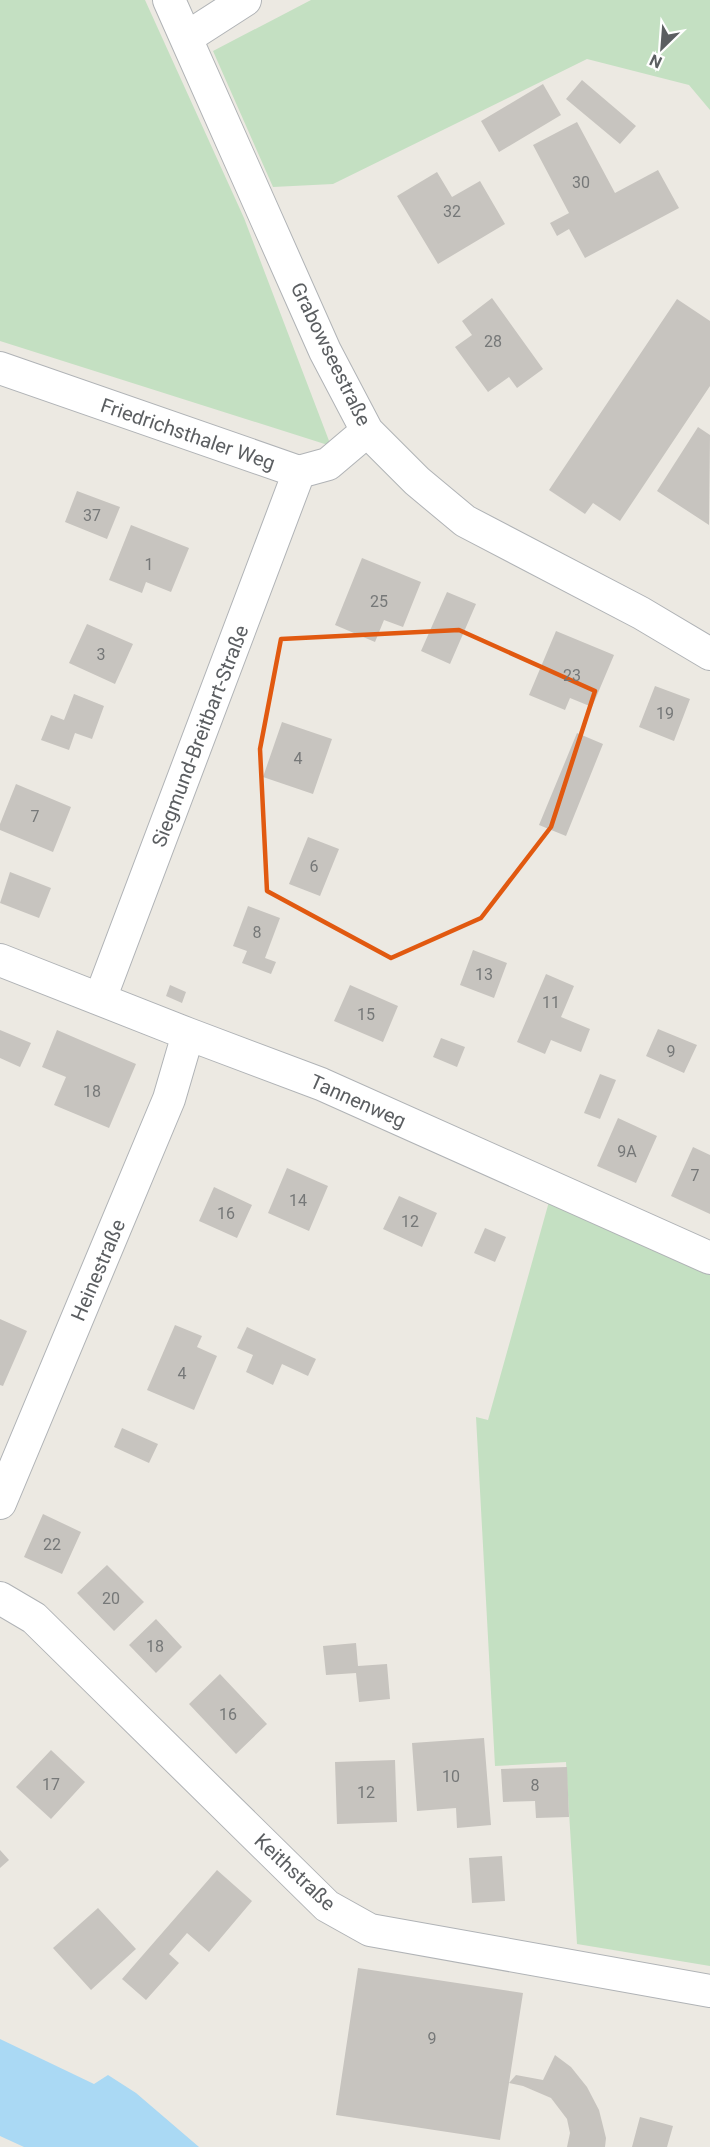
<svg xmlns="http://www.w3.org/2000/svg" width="710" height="2147" viewBox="0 0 710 2147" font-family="Roboto,sans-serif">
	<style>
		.green { fill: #c4e0c2 }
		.water { fill: #aad9f4 }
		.building { fill: #c7c4bf }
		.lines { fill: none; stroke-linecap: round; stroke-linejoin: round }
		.street-casing { stroke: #b0b3b6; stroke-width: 34 }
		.street { stroke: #fff; stroke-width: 32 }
		.marked { fill: none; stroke: #e15910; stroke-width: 4.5; stroke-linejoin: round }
		.labels { text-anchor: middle; stroke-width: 4.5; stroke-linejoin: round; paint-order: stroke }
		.number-label { font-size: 16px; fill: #767878 }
		.street-label { font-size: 20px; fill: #5b5e61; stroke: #fff }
	</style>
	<rect width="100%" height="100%" fill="#ece9e2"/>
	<!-- green -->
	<path class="green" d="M0,0H145L244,218L331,446L0,341Z
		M311,0H710V110L689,85L587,59L333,184L273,187L213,51Z
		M550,1198L710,1269V1966L577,1944L566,1762L495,1766L476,1417L488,1420Z"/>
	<!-- water -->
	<path class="water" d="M0,2039L94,2084L108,2075L136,2093L199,2147H24L0,2136Z"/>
	<!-- building -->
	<path class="building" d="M582,80L636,126L620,144L566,99Z
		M543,84L561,115L499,152L481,121Z
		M577,122L615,193L658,170L679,208L585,258L569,229L557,236L550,223L569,213L533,145Z
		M437,172L452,197L480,181L505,224L438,264L397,196Z
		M492,298L543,369L517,388L509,377L488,392L455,347L472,335L462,321Z
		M677,299L710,321V386L620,521L593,503L585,514L549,490Z
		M698,427L710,435L709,525L657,491Z
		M77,491L120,507L107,539L65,522Z
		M131,525L189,548L171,592L146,582L142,593L109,580Z
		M362,558L421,582L403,627L384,620L375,642L335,625Z
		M447,592L476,604L450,664L421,651Z
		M87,624L133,644L115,684L69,663Z
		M556,631L614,655L592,707L570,698L565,710L529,695Z
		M655,686L690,699L674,741L639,727Z
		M74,694L104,706L92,739L75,733L69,750L41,740L51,715L64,720Z
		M282,722L332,739L313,794L263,777Z
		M577,733L603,744L566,836L539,825Z
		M16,784L71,807L53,852L0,830V824Z
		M308,837L339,849L320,896L289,884Z
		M10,872L51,888L39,918L0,903Z
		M248,906L280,918L265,958L276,962L271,974L242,963L247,951L233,946Z
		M473,950L507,963L494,998L460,985Z
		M546,974L574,986L561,1017L590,1029L581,1052L551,1040L545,1054L517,1042Z
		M170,985L186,992L182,1003L166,996Z
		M350,985L398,1006L383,1042L334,1021Z
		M658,1029L697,1045L684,1073L646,1056Z
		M0,1030L31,1043L20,1067L0,1058Z
		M57,1030L136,1064L109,1128L54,1105L66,1077L42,1067Z
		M441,1038L465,1047L457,1067L433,1057Z
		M600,1074L616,1080L600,1119L584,1113Z
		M618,1118L657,1136L636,1183L597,1166Z
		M693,1147L710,1155V1214L671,1196Z
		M287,1168L328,1186L309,1231L268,1213Z
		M214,1187L252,1205L237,1238L199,1221Z
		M399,1196L437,1213L422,1247L383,1229Z
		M485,1228L506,1237L495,1262L474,1253Z
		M0,1319L27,1331L3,1386L0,1385Z
		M175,1325L202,1336L197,1347L217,1356L194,1410L147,1390Z
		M247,1327L316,1359L308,1376L282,1364L273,1385L246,1372L253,1355L237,1348Z
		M122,1428L158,1444L149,1463L114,1447Z
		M43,1514L81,1532L62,1574L24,1557Z
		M107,1565L144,1602L114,1631L77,1593Z
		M156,1619L182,1647L156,1673L129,1645Z
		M356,1643L358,1666L387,1664L390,1699L359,1702L356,1673L326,1675L323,1646Z
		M220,1674L267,1724L236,1754L189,1704Z
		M484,1738L491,1825L457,1828L456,1808L417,1811L412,1743Z
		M51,1750L85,1782L51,1819L16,1787Z
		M395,1760L397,1822L337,1824L335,1762Z
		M567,1767L569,1817L536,1818L535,1801L503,1802L501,1769Z
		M0,1850L9,1860L0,1868Z
		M502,1856L505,1901L472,1903L469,1858Z
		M217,1870L252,1901L209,1952L187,1933L169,1954L179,1963L146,2000L122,1979Z
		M98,1908L136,1949L91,1990L53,1948Z
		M358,1968L523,1993L509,2083L516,2075L543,2080L555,2055L571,2067L587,2087L599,2110L606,2138L605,2147H567L570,2133L567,2119L551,2098L523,2086L509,2083L500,2140L336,2115Z
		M640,2117L673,2126L667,2147H632Z"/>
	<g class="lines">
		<!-- street casing -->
		<g class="street-casing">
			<path id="street" d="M169,0L325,351L367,431L417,481L465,521L641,613L710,654
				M186,38L245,0
				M0,368L299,472L328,464L367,431
				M0,960L188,1034L321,1084L710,1258
				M100,999L299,472
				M0,1503L169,1099L188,1034
				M0,1598L34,1618L327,1906L370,1930L710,1991"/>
		</g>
		<!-- street -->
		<use href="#street" class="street"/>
	</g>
	<!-- marked area -->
	<path class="marked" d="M459,630L595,691L551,827L481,918L391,958L267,891L260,749L281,639Z"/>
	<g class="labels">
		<!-- number labels -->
		<g class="number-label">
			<text x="581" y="188">30</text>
			<text x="452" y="217">32</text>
			<text x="493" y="347">28</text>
			<text x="92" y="521">37</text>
			<text x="149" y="570">1</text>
			<text x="379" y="607">25</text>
			<text x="101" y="660">3</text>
			<text x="572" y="681">23</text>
			<text x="665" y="719">19</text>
			<text x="298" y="764">4</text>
			<text x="35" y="822">7</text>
			<text x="314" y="872">6</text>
			<text x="257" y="938">8</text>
			<text x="484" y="980">13</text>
			<text x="551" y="1008">11</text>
			<text x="366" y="1020">15</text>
			<text x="671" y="1057">9</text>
			<text x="92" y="1097">18</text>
			<text x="627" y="1157">9A</text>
			<text x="695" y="1181">7</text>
			<text x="298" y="1206">14</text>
			<text x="226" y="1219">16</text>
			<text x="410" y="1227">12</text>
			<text x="182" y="1379">4</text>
			<text x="52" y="1550">22</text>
			<text x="111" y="1604">20</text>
			<text x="155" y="1652">18</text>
			<text x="228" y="1720">16</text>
			<text x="451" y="1782">10</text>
			<text x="51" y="1790">17</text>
			<text x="535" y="1791">8</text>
			<text x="366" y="1798">12</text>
			<text x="432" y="2044">9</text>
		</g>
		<!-- street labels -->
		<g class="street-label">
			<text transform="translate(331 354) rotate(64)" y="7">Grabowseestraße</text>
			<text transform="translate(188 434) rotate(19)" y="7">Friedrichsthaler Weg</text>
			<text transform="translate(200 736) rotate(-69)" y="7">Siegmund-Breitbart-Straße</text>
			<text transform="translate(358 1101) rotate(24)" y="7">Tannenweg</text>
			<text transform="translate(98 1270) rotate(-67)" y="7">Heinestraße</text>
			<text transform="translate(295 1872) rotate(43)" y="7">Keithstraße</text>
		</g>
	</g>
	<!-- north arrow -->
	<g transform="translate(662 48) rotate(205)" stroke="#ffffff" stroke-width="4.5" paint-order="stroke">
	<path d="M0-4.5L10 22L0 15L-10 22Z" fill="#5b5e61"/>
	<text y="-9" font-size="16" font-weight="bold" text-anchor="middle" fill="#5b5e61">N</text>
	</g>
</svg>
